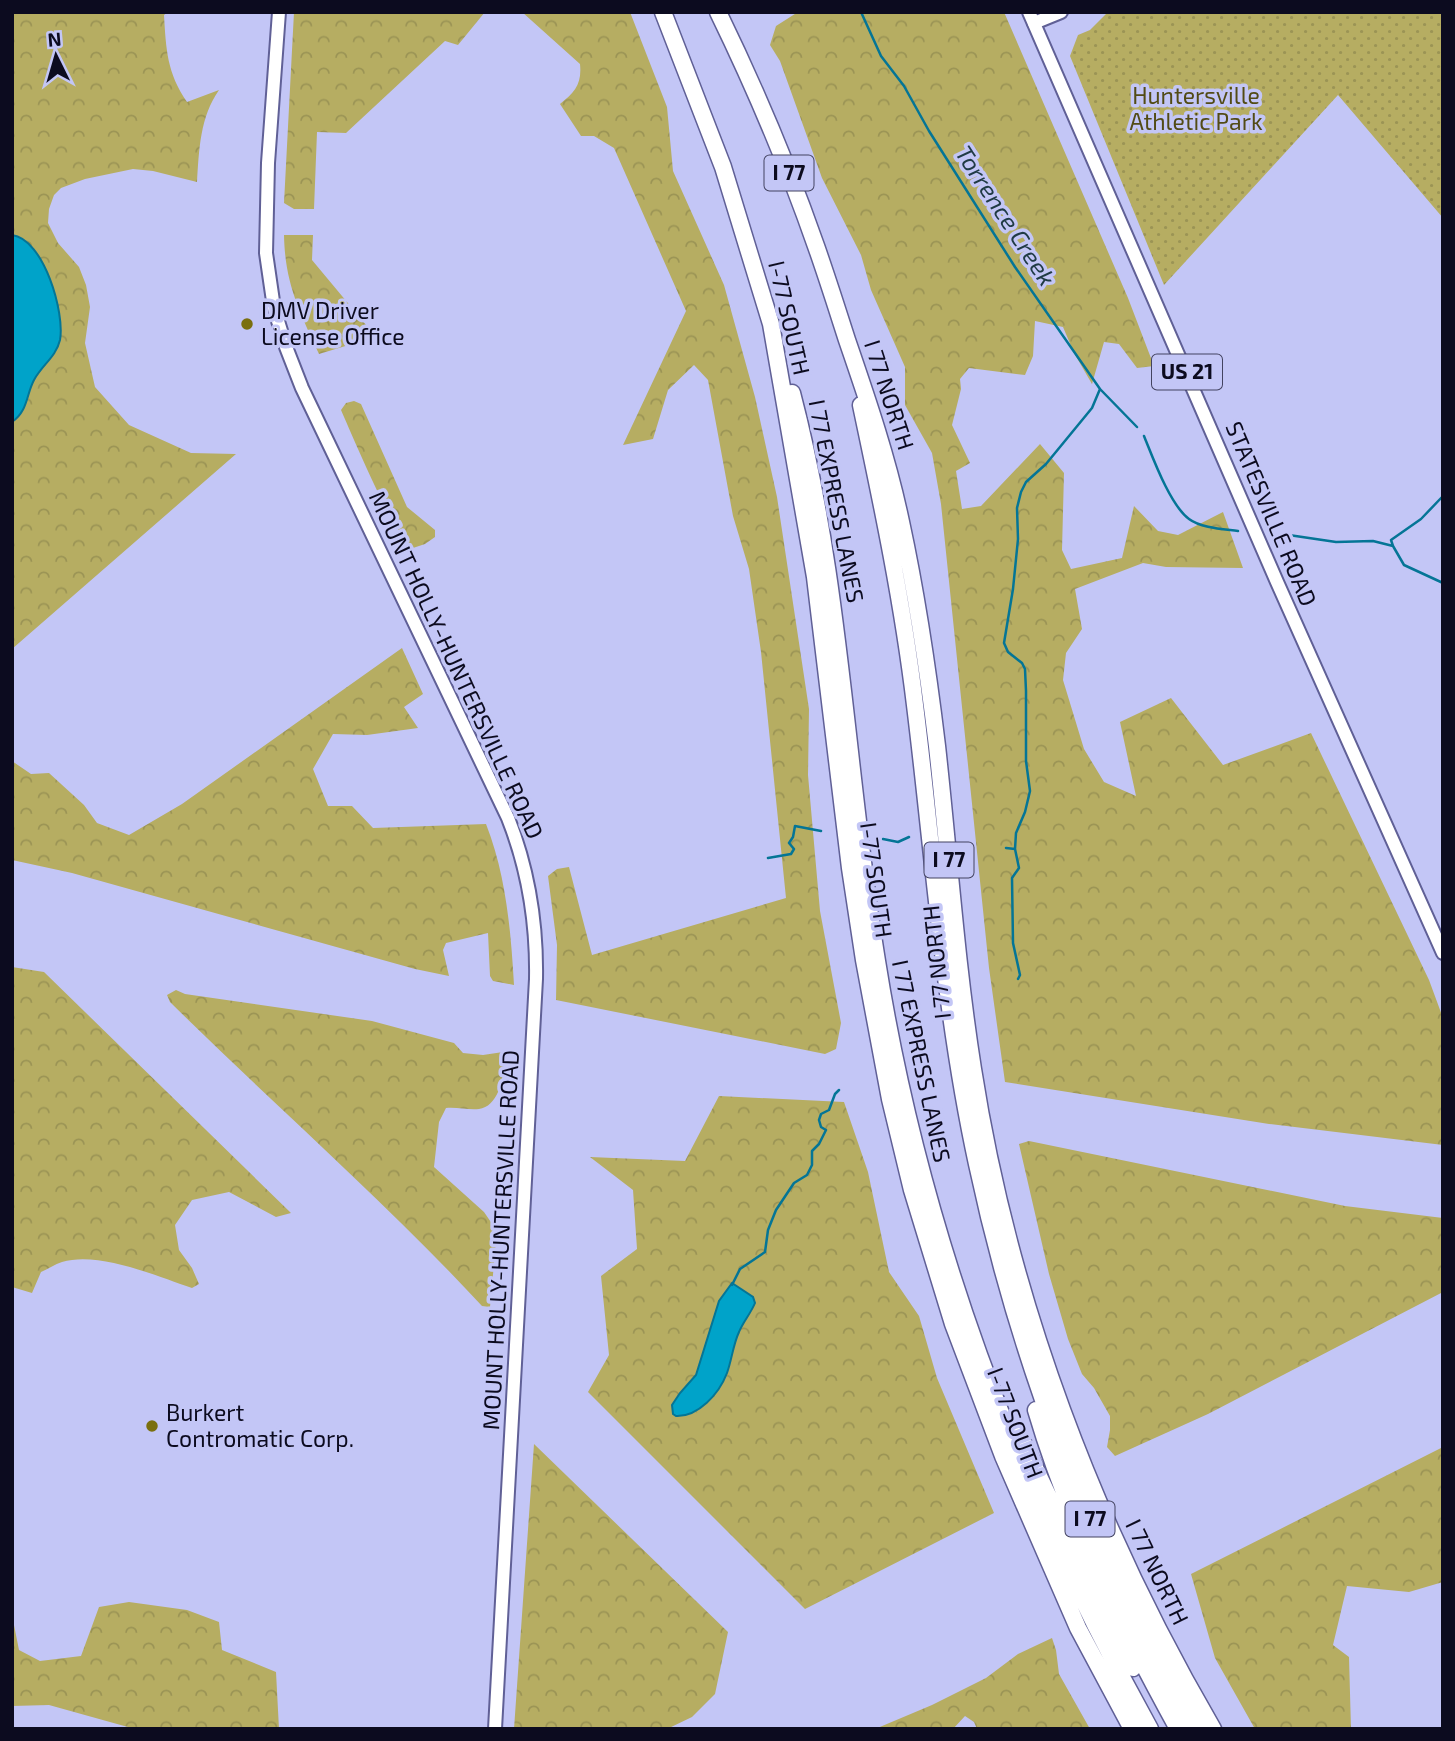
<svg xmlns="http://www.w3.org/2000/svg" width="1455" height="1741" viewBox="0 0 1455 1741" font-family="'Exo 2',sans-serif">
	<style>
		.forest { fill: url(#forest-crowns) }
		.park { fill: url(#park-dots) }
		.water { fill: #00a3c9; stroke: #047596; stroke-width: 2 }
		.lines { fill: none; stroke-linecap: round; stroke-linejoin: round }
		.stream { stroke: #047596; stroke-width: 2.5 }
		.secondary-casing { stroke: #606096; stroke-width: 16 }
		.primary-casing { stroke: #606096; stroke-width: 16 }
		.highway-casing { stroke: #606096; stroke-width: 19 }
		.secondary { stroke: #fff; stroke-width: 12 }
		.primary { stroke: #fff; stroke-width: 12 }
		.highway { stroke: #fff; stroke-width: 16 }
		.poi-dot { fill: #7a6f0e; stroke: #c3c6f6; stroke-width: 2.5 }
		.labels { text-anchor: middle; stroke-width: 7; stroke-linejoin: round; paint-order: stroke }
		.shield { fill: #c3c6f6; stroke: #434360; stroke-width: 2 }
		.shield-label { font-size: 21px; font-weight: bold; fill: #0c0b1f }
		.park-label { font-size: 23px; fill: #524b15; stroke: #c3c6f6 }
		.poi-label { font-size: 23px; fill: #0c0b1f; stroke: #c3c6f6; text-anchor: start }
		.street-label { font-size: 23px; fill: #0c0b1f; stroke: #c3c6f6 }
		.water-label { font-size: 24px; font-style: italic; fill: #203b45; stroke: #c3c6f6 }
	</style>
	<defs>
		<pattern id="forest-crowns" width="20" height="18" patternUnits="userSpaceOnUse" patternTransform="scale(1.75)"><rect width="20" height="18" fill="#b6ad62"/><path d="M2 6a3 3 0 1 1 6 0M12 15a3 3 0 1 1 6 0" fill="none" stroke="#9b9455"/></pattern>
		<pattern id="park-dots" width="8" height="8" patternUnits="userSpaceOnUse" patternTransform="scale(1.75)"><rect width="8" height="8" fill="#b6ad62"/><path d="M2 2h.1M6 6h.1" fill="none" stroke="#9b9455" stroke-width="1.8" stroke-linecap="round"/></pattern>
	</defs>
	<rect width="100%" height="100%" fill="#c3c6f6"/>
	<!-- forest -->
	<path class="forest" d="M12,12H168L164,15C166,49 167,73 187,102L219,90C200,117 199,150 197,182L153,171L133,169L85,179L61,188L54,195L49,209L48,223L58,243L79,267L86,285L90,307L85,343L95,387L129,425L191,453L236,454L12,649Z
		M294,12H485L458,45L445,41L346,133L317,132L314,209H294L284,203Z
		M522,12H630L667,107L673,171L724,285L755,397L777,497L809,709L808,775L820,911L841,1023L836,1049L825,1054L556,1000L557,945L548,876L557,869L569,867L592,955L786,898L761,652L749,569L733,516L708,380L694,365L668,390L653,439L623,445L686,311L614,148L594,136H581L560,104C575,92 582,84 580,64Z
		M798,12H1004L1128,298L1154,366L1137,368L1119,344L1104,342L1092,384L1074,353L1063,327L1035,321L1033,356L1025,375L969,368L960,379L961,389L952,425L970,463L956,471L962,509L981,506L1040,444L1064,473L1062,550L1071,569L1122,558L1134,506L1158,531L1178,535L1223,512L1243,568L1166,567L1143,563L1075,589L1082,629L1066,653L1063,680L1084,749L1104,782L1136,796L1120,722L1171,698L1223,765L1311,733L1429,980L1443,1018V1145L1269,1124L1005,1082L989,968L941,504L932,453L905,405V367L871,290L861,255L822,178L780,61L770,45L776,26Z
		M284,235H313L312,260L372,332L362,341L319,354C299,310 285,284 284,235Z
		M354,401L361,404L407,507L435,530V537L425,544L413,548C394,536 353,437 341,410L346,403Z
		M402,648L423,694L404,707L418,728L367,735L333,734L313,769L328,806H352L373,828L486,824C506,875 511,931 514,985L493,981L490,976L488,933L446,943L443,950L449,976L415,969L72,873L12,860V761L31,774L49,773L84,805L97,823L129,835L182,804Z
		M12,967L44,972L291,1213L276,1217L229,1192L192,1200L175,1225L179,1250L192,1268L199,1284L192,1288C156,1276 99,1251 62,1262C55,1264 48,1269 41,1272L32,1293L12,1287Z
		M176,990L185,994L372,1021L454,1043L463,1053L483,1055L503,1052C506,1069 501,1106 479,1109C468,1110 457,1107 446,1108L439,1122L434,1167L484,1212L497,1231L490,1307L482,1306C383,1199 273,1104 170,1002L167,995Z
		M719,1096L844,1102L868,1172L889,1272L919,1316L937,1378L994,1513L805,1609L588,1392L609,1355L601,1276L637,1249L633,1190L590,1157L685,1161Z
		M1029,1141L1345,1206L1443,1218V1292L1208,1414L1115,1456L1107,1447L1110,1430V1416L1094,1388L1082,1374L1068,1339L1049,1274L1019,1144Z
		M534,1444L728,1632L715,1694L692,1717L667,1729H514Z
		M1443,1447V1582L1409,1592L1347,1586L1333,1645L1349,1657L1351,1729H1255L1215,1658L1191,1574Z
		M129,1602L187,1610L219,1622L222,1650L276,1672L279,1729H135L49,1705L12,1706V1615L19,1650L40,1661L81,1656L99,1607Z
		M1052,1638L1056,1650L1059,1674L1090,1729H977L974,1722L965,1716L953,1729H875L932,1705L986,1678L1018,1654Z"/>
	<!-- park -->
	<path class="park" d="M1108,12H1443V218L1338,95L1164,285L1070,56L1078,35L1090,30Z"/>
	<!-- water -->
	<path class="water" d="M12,235C44,239 65,313 60,340C56,357 42,365 34,380C26,395 28,411 12,422Z
		M732,1283L753,1297L755,1303C751,1313 743,1322 739,1332C733,1345 732,1359 727,1373C719,1394 698,1417 676,1416L673,1414L672,1405L680,1393L696,1375L719,1301Z"/>
	<g class="lines">
		<!-- stream -->
		<path class="stream" d="M861,12L881,56L904,86L929,131L1015,267L1100,389L1137,427
			M1144,436C1153,458 1170,505 1189,519C1201,528 1223,529 1238,531
			M1282,534L1336,542L1373,541L1393,546L1404,565L1443,583
			M1393,546L1391,540L1421,519L1443,496
			M883,839L898,842L909,837
			M1006,848L1015,849
			M768,858L791,854L794,849L789,843L793,837L795,826L821,831
			M1018,979L1020,975L1013,943L1012,878L1019,868L1015,849L1016,833L1025,812L1030,791L1026,761V691L1025,669L1022,663L1008,652L1004,643L1013,589L1018,539L1017,508L1021,492L1026,482L1046,464L1092,408L1100,389
			M732,1285L740,1269L765,1252L768,1230L776,1210L794,1183L807,1175L812,1165V1151L819,1144L826,1130L821,1127L819,1120L821,1114L829,1110L835,1094L839,1090"/>
		<!-- secondary casing -->
		<g class="secondary-casing">
			<path id="secondary" d="M279,12L268,163L266,253L274,308L286,347L302,388L508,818C529,871 537,922 536,979L495,1729
				M1034,23L1061,12"/>
		</g>
		<!-- primary casing -->
		<g class="primary-casing">
			<path id="primary" d="M1029,12L1277,582L1443,953"/>
		</g>
		<!-- highway casing -->
		<g class="highway-casing">
			<path id="highway" d="M663,12L723,167L771,324L815,577L850,868L864,960L890,1099L912,1190L953,1324L1003,1456L1078,1628L1132,1729
				M718,12C755,88 788,166 816,246C827,277 837,309 847,340C868,401 888,460 901,522C917,596 928,671 937,746C949,854 956,962 973,1069C1009,1301 1095,1527 1213,1729
				M792,393C841,579 846,771 877,961C920,1232 1017,1489 1150,1729
				M861,405C882,504 903,604 915,705C934,858 944,1012 977,1164C1019,1361 1092,1554 1195,1729
				M1036,1410C1069,1522 1122,1627 1178,1729
				M1017,1430L1085,1573L1133,1668"/>
		</g>
		<!-- secondary -->
		<use href="#secondary" class="secondary"/>
		<!-- primary -->
		<use href="#primary" class="primary"/>
		<!-- highway -->
		<use href="#highway" class="highway"/>
	</g>
	<!-- markers -->
	<g class="poi-dot">
		<circle cx="247" cy="324" r="7"/>
		<circle cx="152" cy="1426" r="7"/>
	</g>
	<g class="labels">
		<!-- shield labels -->
		<g class="shield">
			<rect x="764.5" y="155.5" width="49" height="35" rx="5"/>
			<rect x="1152" y="354.5" width="70" height="35" rx="5"/>
			<rect x="924.5" y="842.5" width="49" height="35" rx="5"/>
			<rect x="1065.5" y="1501.5" width="49" height="35" rx="5"/>
		</g>
		<g class="shield-label">
			<text x="789" y="180">I 77</text>
			<text x="1187" y="379">US 21</text>
			<text x="949" y="867">I 77</text>
			<text x="1090" y="1526">I 77</text>
		</g>
		<!-- park labels -->
		<g class="park-label">
			<text x="1196" y="104">Huntersville<tspan x="1196" dy="26">Athletic Park</tspan></text>
		</g>
		<!-- poi labels -->
		<g class="poi-label">
			<text x="261" y="319">DMV Driver<tspan x="261" dy="26">License Office</tspan></text>
			<text x="166" y="1421">Burkert<tspan x="166" dy="26">Contromatic Corp.</tspan></text>
		</g>
		<!-- street labels -->
		<g class="street-label">
			<text transform="translate(789 318) rotate(77)" y="8">I-77 SOUTH</text>
			<text transform="translate(889 395) rotate(72)" y="8">I 77 NORTH</text>
			<text transform="translate(836 501) rotate(79)" y="8">I 77 EXPRESS LANES</text>
			<text transform="translate(1271 514) rotate(67)" y="8">STATESVILLE ROAD</text>
			<text transform="translate(456 665) rotate(65)" y="8">MOUNT HOLLY-HUNTERSVILLE ROAD</text>
			<text transform="translate(876 880) rotate(82)" y="8">I-77 SOUTH</text>
			<text transform="translate(937 962) rotate(-96)" y="8">I 77 NORTH</text>
			<text transform="translate(921 1061) rotate(78)" y="8">I 77 EXPRESS LANES</text>
			<text transform="translate(501 1240) rotate(-87)" y="8">MOUNT HOLLY-HUNTERSVILLE ROAD</text>
			<text transform="translate(1015 1423) rotate(69)" y="8">I-77 SOUTH</text>
			<text transform="translate(1157 1572) rotate(64)" y="8">I 77 NORTH</text>
		</g>
		<!-- water labels -->
		<g class="water-label">
			<text transform="translate(1005 216) rotate(57)" y="8">Torrence Creek</text>
		</g>
	</g>
	<!-- border -->
	<rect width="1455" height="1741" fill="none" stroke="#0c0b1f" stroke-width="28"/>
	<!-- north arrow -->
	<g transform="translate(56 56) rotate(355)" stroke="#c3c6f6" stroke-width="5" paint-order="stroke">
	<path d="M0-5L12 26L0 18L-12 26Z" fill="#0c0b1f"/>
	<text y="-10" font-size="19" font-weight="bold" text-anchor="middle" fill="#0c0b1f">N</text>
	</g>
</svg>
